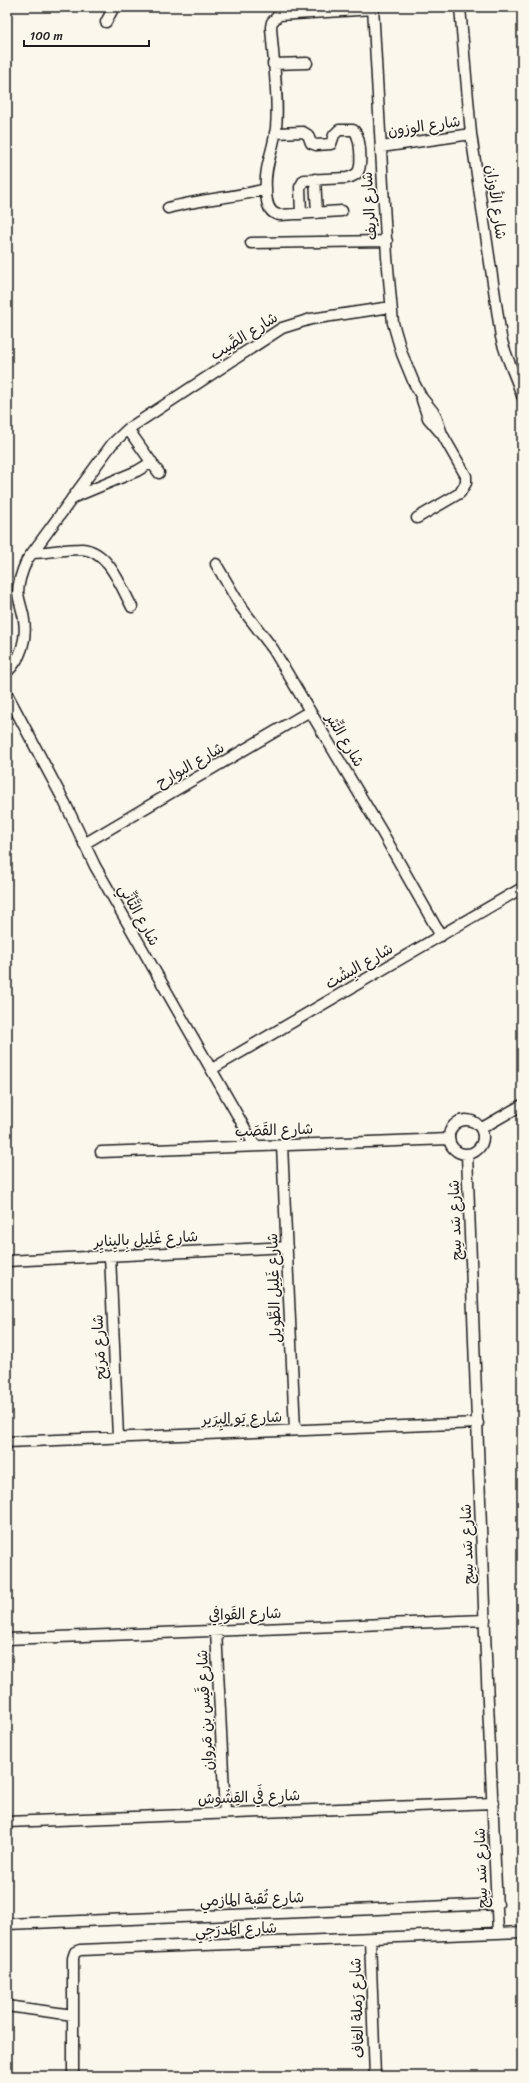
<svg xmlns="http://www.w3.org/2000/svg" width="529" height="2083" viewBox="0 0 529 2083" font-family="Sriracha,'Playpen Sans Arabic',sans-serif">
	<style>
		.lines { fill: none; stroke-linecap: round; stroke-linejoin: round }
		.street-casing { stroke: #1c1c1c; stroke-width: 13 }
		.street { stroke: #fbf7ec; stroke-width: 10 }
		.labels { text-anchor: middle; stroke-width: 3; stroke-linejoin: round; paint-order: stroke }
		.street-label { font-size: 15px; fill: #1c1c1c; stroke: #fbf7ec }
	</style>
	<rect width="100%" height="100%" fill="#fbf7ec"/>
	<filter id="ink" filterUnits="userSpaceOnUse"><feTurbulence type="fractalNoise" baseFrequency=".025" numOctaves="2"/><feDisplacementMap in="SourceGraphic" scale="8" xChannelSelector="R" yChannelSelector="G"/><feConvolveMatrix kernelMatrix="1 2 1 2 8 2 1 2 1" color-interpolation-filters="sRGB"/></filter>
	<g filter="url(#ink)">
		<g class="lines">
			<!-- street casing -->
			<g class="street-casing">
				<path id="street" d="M373,7L387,257L393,323L402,354L414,383L422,398L435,414L442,434L466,476V483L460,493L417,518
					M460,7L471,134L501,337C505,356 516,376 522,396
					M106,22L114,7
					M273,64L307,63
					M275,133L303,132L308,135L311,143L316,145L331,144L334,135L339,130H353C361,134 362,165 358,172C355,176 351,177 347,178L304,180L300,187L301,214
					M381,147L471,134
					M315,179L317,213
					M168,208C200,199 233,198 266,189
					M342,211L280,215C267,214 266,199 266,188C264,167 274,149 276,128C279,98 273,58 271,27L272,22L279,15L374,9
					M251,243L387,241
					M422,400L428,418L440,432
					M128,429L159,473
					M72,498L137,471L152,462
					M33,553C49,552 66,549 82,549C109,551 121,587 132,607
					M216,564L241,607L273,649L382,832L441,936
					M7,672C21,659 27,639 24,620C23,611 19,602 18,593C18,581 22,571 27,560L112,444L128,429L282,328L311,319L391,307
					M7,694L65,803L95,866L255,1146
					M84,844L310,711
					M212,1069L522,888
					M449 1137a17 17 0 1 1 34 0a17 17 0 1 1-34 0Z
					M482,1128L522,1105
					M282,1145L295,1430
					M101,1152L449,1139
					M467,1154L485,1633L498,1933
					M110,1255L118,1437
					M7,1261L287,1247
					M7,1442L478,1423
					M216,1630L225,1813
					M7,1639L485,1620
					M7,1822L493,1803
					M7,1924L498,1904
					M370,1939L375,2076
					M7,2006L73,2015
					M73,2076V1958L75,1952L80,1950L522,1932"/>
			</g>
			<!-- street -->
			<use href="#street" class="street"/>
		</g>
	</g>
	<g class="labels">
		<!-- street labels -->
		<g class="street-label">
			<text transform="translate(424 126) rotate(-8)" y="5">شارع الوزون</text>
			<text transform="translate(496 202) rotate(82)" y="5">شارع الأوزان</text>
			<text transform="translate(369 206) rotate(-94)" y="5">شارع الريف</text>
			<text transform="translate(244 336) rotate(-32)" y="5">شارع الصَّيب</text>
			<text transform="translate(345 740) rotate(59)" y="5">شارع التِّبْر</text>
			<text transform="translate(190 765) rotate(-30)" y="5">شارع البوارح</text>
			<text transform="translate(139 915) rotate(61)" y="5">شارع التَّأنِّي</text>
			<text transform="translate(359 966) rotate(-30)" y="5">شارع البِشْت</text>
			<text transform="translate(274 1130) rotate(-2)" y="5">شارع القَصَب</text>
			<text transform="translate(455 1220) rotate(-92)" y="5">شارع سَد سِج</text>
			<text transform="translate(146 1239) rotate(-3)" y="5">شارع غَلِيل بِاليِنايِر</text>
			<text transform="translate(274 1288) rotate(-92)" y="5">شارع غَلِيل الطَّويل</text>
			<text transform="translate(99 1347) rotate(-93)" y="5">شارع مَربَح</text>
			<text transform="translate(242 1418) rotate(-2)" y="5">شارع يَو البِرَير</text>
			<text transform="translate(467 1544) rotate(-92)" y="5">شارع سَد سِج</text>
			<text transform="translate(245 1614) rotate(-2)" y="5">شارع القَوافِي</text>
			<text transform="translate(205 1710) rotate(-93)" y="5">شارع قَيس بن مَروان</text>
			<text transform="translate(249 1797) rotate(-2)" y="5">شارع فَي القِشُوش</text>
			<text transform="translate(481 1868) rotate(-92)" y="5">شارع سَد سِج</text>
			<text transform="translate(252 1899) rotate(-2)" y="5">شارع ثُقبة المازمي</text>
			<text transform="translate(236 1929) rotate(-2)" y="5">شارع المُدرَجِي</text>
			<text transform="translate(357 2008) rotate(-92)" y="5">شارع رَملة الغاف</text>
		</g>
	</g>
	<!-- margin -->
	<rect width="529" height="2083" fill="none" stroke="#fbf7ec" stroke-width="24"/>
	<rect x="12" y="12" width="505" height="2059" fill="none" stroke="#1c1c1c" stroke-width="1.5" filter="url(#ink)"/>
	<!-- scale -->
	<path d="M24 40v6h125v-6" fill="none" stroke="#1c1c1c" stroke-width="2"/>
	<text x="30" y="40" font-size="12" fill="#1c1c1c" stroke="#fbf7ec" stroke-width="3" paint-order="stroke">100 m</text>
</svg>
